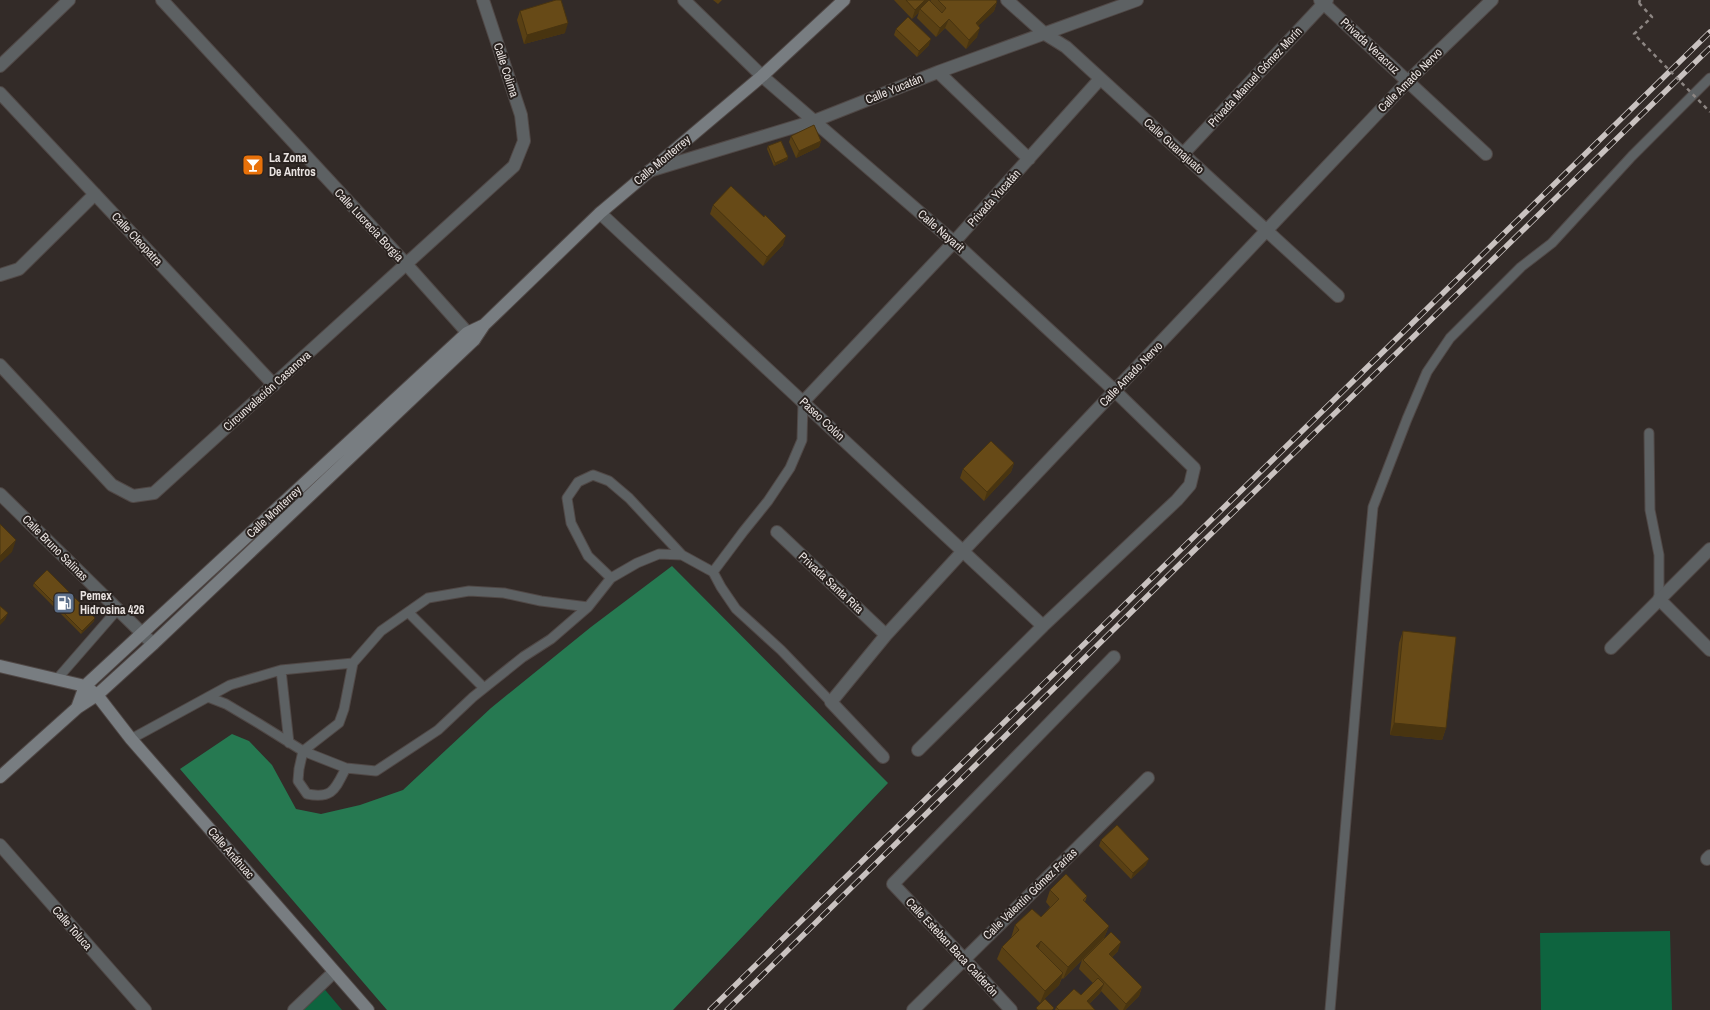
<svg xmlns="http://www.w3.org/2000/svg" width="1710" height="1010" viewBox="0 0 1710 1010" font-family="'Archivo Narrow',sans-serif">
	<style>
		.green { fill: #0e643f }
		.forest { fill: #267951 }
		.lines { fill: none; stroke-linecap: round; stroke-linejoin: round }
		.lane-casing { stroke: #504846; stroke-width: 11 }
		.street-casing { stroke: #504846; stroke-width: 14 }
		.secondary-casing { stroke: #504846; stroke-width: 14 }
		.path { stroke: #8d8683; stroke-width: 2.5; stroke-dasharray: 4 4; stroke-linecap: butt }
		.lane { stroke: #5d6163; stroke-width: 9 }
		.street { stroke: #5d6163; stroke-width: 12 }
		.secondary { stroke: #787d81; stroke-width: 12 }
		.rail-casing { stroke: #c9c2c0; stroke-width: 5.5 }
		.rail { stroke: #29221f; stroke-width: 4; stroke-dasharray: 11; stroke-linecap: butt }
		.path-bridge { stroke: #8d8683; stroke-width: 2.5; stroke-dasharray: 4 4; stroke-linecap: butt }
		.wall { fill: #594014 }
		.shaded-wall { fill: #483410 }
		.building { fill: #674a17; stroke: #483410 }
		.labels { text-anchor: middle; stroke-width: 4; stroke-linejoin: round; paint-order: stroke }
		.street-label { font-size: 12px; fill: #e9e3e1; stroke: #29221f }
		.poi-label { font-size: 12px; font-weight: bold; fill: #e9e3e1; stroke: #29221f; text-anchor: start }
	</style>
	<rect width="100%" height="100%" fill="#332b28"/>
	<!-- green -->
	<path class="green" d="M1670,931L1672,1010H1541L1540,933Z
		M321,985L342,1010H295Z"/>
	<!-- forest -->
	<path class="forest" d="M672,566L888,783L673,1010H387L180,769L232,734L249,741L272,765L296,809L321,814L360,805L403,790L491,708L591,627Z"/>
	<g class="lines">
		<!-- lane casing -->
		<g class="lane-casing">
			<path id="lane" d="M803,402L802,440L790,468L768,501L743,532L713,572L721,587L736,609L781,650L831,702
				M1649,433L1650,510L1659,555V599
				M611,578L588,556L571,523L567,498L578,482L593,475L609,481L629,498L682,555L713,572
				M408,612L484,688
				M281,670L289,743
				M57,679L118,609
				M208,697L226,704L258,723L303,751L346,768L376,771L438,730L473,697L523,657L551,639L588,607
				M131,739L230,685L281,670L353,663L381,631L428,598L469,591L504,593L541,601L588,607L611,578L637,563L659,554L682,555
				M346,768C335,789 333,799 307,794L298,781L299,769L303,751L339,723L344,709L353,663
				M1330,1010L1366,583L1373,507L1407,419L1427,372L1450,338L1521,267L1552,243L1632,156L1710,78"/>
		</g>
		<!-- street casing -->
		<g class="street-casing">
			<path id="street" d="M162,0L407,265L474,340
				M684,0L762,76L954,242L1115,391L1194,468L1190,485L1177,500L1043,626L918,750
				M1007,0L1045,34L1066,47L1338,296
				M1320,0L1486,154
				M0,66L69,0
				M938,72L1029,159
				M0,93L274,385
				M1183,154L1327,0
				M649,171L814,121L938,72L1137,0
				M600,213L1043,626
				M0,275L19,269L95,194
				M0,365L112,485L133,496L154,493L514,166L524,141L521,115L483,0
				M803,402L954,242L1100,79
				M0,494L153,644
				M777,532L886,635
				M1659,599L1710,650
				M1611,648L1710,549
				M883,757L831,702L886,635L963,551L1408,81L1492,0
				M0,845L145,1010
				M1707,859L1710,856
				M294,1010L334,972
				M913,1010L1148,778
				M1011,1010L964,959L893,884L1114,657"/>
		</g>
		<!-- secondary casing -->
		<g class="secondary-casing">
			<path id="secondary" d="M0,666L85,686L97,695L131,739L368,1010
				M77,708L85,686L467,333L484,325
				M0,777L77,708L97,695L153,644L474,340L484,325L600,213L762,76L844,0"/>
		</g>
		<!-- path -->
		<path class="path" d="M1639,3L1640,0"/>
		<!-- lane -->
		<use href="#lane" class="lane"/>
		<!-- street -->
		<use href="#street" class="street"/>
		<!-- secondary -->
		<use href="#secondary" class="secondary"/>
		<!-- rail casing -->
		<g class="rail-casing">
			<path id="rail" d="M710,1010L1710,32
				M727,1010L1174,570L1710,48"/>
		</g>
		<!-- rail -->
		<use href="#rail" class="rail"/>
		<!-- path-bridge -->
		<path class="path-bridge" d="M1639,3L1652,17L1634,34L1710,112"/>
	</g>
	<!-- wall -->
	<path class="wall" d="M713,0H722L718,4Z
		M894,0H931L930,1L931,2V0H996L997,2L994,11L978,26L977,37L966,49L945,28L936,37L917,18L919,12L912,19Z
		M520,11L565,33L524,44L517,20Z
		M896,29L929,45L917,57L894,35Z
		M791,136L821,141L819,147L796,158L789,142Z
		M768,146L788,157L787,160L774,166L767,149Z
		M713,205L764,217L783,245L763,266L710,214Z
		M1014,463L1011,472L984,501L960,478L963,469Z
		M34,583L94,621L81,634L33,586Z
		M1403,631L1446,728L1442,740L1390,735L1399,643Z
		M1101,840L1146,865L1131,879L1099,846Z
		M1050,890L1087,896L1085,902L1109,926L1104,938L1118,951L1112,957L1142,987L1139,996L1125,1010H1119L1101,991L1100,993L1089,1004L1095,1010H1055L1056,1007L1081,995L1093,983L1079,969L1082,960L1063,979L1062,978L1059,985L1040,1003L997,959L1002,947L1011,938L1015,925L1041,917L1050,907L1046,902Z"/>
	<!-- shaded-wall -->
	<path class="shaded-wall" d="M925,0H931L921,10L920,9L919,12L912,19L915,10Z
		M997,2L994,11L972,32L976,23Z
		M949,19L945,28L936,37L940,28Z
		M568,23L565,33L524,44L527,35Z
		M980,28L977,37L966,49L969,40Z
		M931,39L929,45L917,57L919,51Z
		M821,141L819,147L796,158L799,151Z
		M788,157L787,160L774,166L775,163Z
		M786,236L783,245L763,266L767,257Z
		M1014,463L1011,472L984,501L987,492Z
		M16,540L12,552L0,563V556Z
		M8,613L5,620L0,625V621Z
		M95,618L94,621L81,634L82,631Z
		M1394,723L1446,728L1442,740L1390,735Z
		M1149,859L1146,865L1131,879L1133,873Z
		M1109,926L1104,938L1063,979L1068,967Z
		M1041,941L1037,953L1036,946Z
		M1121,942L1118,951L1106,963L1109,954Z
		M1063,973L1059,985L1040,1003L1045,991Z
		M1104,984L1100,993L1083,1010L1087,1001Z
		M1142,987L1139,996L1125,1010H1123L1126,1004Z"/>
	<!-- building -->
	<path class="building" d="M556,0H561L568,23L527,35L520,11Z
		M906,0H925L915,10Z
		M929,0L942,13L946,8L938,0H996L997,2L976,23L980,28L969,40L949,19L940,28L920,9Z
		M908,17L931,39L919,51L896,29Z
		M814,125L821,141L799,151L791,136Z
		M781,141L788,157L775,163L768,146Z
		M731,186L764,217L765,215L786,236L767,257L713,205Z
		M991,441L1014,463L987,492L963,469Z
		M0,524L16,540L0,556Z
		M47,570L95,618L82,631L34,583Z
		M0,606L8,613L0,621Z
		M1403,631L1456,637L1446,728L1394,723Z
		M1117,825L1149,859L1133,873L1101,840Z
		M1066,874L1087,896L1083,900L1109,926L1068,967L1041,941L1036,946L1063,973L1045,991L1002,947L1019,930L1015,925L1032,909L1041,917L1059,899L1050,890Z
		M1111,932L1121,942L1109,954L1142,987L1126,1004L1083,960Z
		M1098,978L1104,984L1087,1001L1095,1010H1059L1056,1007L1074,989L1081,995Z
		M1045,999L1054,1008L1052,1010H1038L1036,1008Z"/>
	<!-- icons -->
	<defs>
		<g id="bar-square" transform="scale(1.125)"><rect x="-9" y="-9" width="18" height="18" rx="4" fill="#e8710a" stroke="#29221f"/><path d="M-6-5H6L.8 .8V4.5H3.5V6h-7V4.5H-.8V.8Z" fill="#fff"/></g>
		<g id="fuel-square" transform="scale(1.125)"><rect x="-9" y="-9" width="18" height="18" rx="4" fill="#5c6f8a" stroke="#29221f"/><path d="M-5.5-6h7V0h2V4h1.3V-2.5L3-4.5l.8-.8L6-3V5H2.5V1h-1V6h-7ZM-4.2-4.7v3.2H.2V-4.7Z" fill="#fff"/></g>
	</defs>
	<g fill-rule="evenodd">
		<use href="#bar-square" x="253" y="165"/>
		<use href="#fuel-square" x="64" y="603"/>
	</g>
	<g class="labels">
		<!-- street labels -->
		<g class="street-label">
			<text transform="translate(1370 46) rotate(43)" y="4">Privada Veracruz</text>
			<text transform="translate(506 70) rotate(72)" y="4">Calle Colima</text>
			<text transform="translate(1255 77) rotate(-47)" y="4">Privada Manuel Gómez Morín</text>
			<text transform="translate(1410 80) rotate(-45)" y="4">Calle Amado Nervo</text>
			<text transform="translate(894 89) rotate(-22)" y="4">Calle Yucatán</text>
			<text transform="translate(1174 146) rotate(42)" y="4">Calle Guanajuato</text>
			<text transform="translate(662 160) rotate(-40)" y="4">Calle Monterrey</text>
			<text transform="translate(994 198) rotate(-48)" y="4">Privada Yucatán</text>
			<text transform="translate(369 225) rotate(47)" y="4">Calle Lucrecia Borgia</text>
			<text transform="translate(941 231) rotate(41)" y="4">Calle Nayarit</text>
			<text transform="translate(137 239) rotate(47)" y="4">Calle Cleopatra</text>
			<text transform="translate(1131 374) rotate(-46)" y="4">Calle Amado Nervo</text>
			<text transform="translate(267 391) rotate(-42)" y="4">Circunvalación Casanova</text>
			<text transform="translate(822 419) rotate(43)" y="4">Paseo Colón</text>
			<text transform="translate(274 512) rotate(-43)" y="4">Calle Monterrey</text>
			<text transform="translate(55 548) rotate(45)" y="4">Calle Bruno Salinas</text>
			<text transform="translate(831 583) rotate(43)" y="4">Privada Santa Rita</text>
			<text transform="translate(231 853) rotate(49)" y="4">Calle Anáhuac</text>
			<text transform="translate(1030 894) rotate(-44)" y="4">Calle Valentín Gómez Farías</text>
			<text transform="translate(72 928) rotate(49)" y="4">Calle Toluca</text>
			<text transform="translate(952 947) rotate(47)" y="4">Calle Esteban Baca Calderón</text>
		</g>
		<!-- poi labels -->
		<g class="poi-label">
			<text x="269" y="162">La Zona<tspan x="269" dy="14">De Antros</tspan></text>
			<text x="80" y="600">Pemex<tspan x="80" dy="14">Hidrosina 426</tspan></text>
		</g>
	</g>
</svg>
